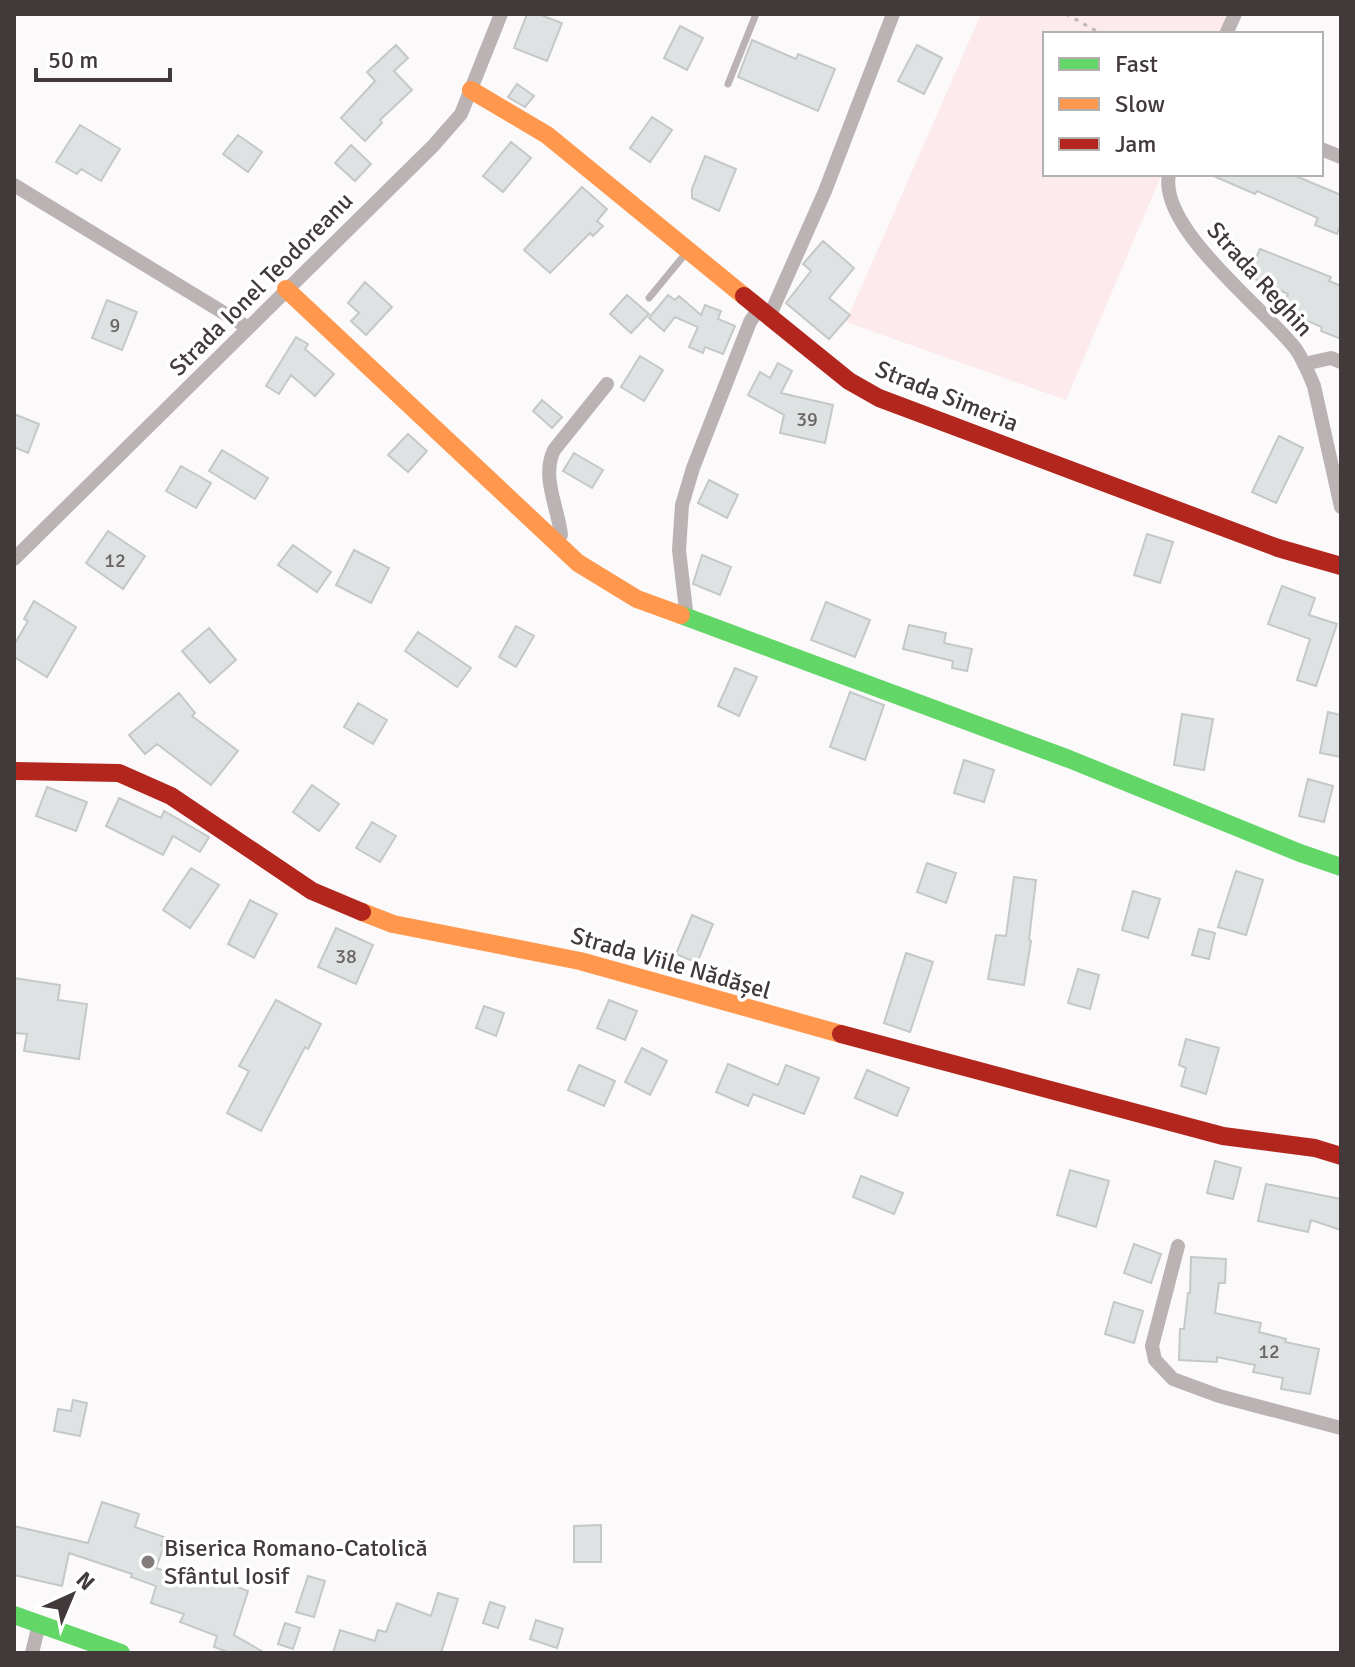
<svg xmlns="http://www.w3.org/2000/svg" width="1355" height="1667" viewBox="0 0 1355 1667" font-family="Signika,sans-serif">
	<style>
		.green { fill: #fdeaed }
		.building { fill: #dee2e3; stroke: #c5c8c9; stroke-width: 2 }
		.lines { fill: none; stroke-linecap: round; stroke-linejoin: round }
		.path { stroke: #beb8b9; stroke-width: 3; stroke-dasharray: 4 6; stroke-linecap: butt }
		.lane { stroke: #bbb2b3; stroke-width: 7 }
		.street { stroke: #bbb2b3; stroke-width: 14 }
		.fast { stroke: #63d668; stroke-width: 18 }
		.slow { stroke: #ff974d; stroke-width: 18 }
		.jam { stroke: #b3261e; stroke-width: 18 }
		.poi-dot { fill: #837c7d; stroke: #fff; stroke-width: 3 }
		.labels { text-anchor: middle; stroke-width: 7; stroke-linejoin: round; paint-order: stroke }
		.number-label { font-size: 20px; fill: #6a6465 }
		.street-label { font-size: 24px; fill: #42393a; stroke: #fff }
		.poi-label { font-size: 24px; fill: #42393a; stroke: #fff; text-anchor: start }
	</style>
	<rect width="100%" height="100%" fill="#fcf9fa"/>
	<!-- green -->
	<path class="green" d="M981,14H1229L1221,34H1045V174H1162L1066,400L846,322Z"/>
	<!-- building -->
	<path class="building" d="M527,14H538L562,23L547,61L514,48Z
		M680,26L703,38L687,70L664,58Z
		M752,40L796,59L798,54L835,69L818,111L738,77Z
		M396,45L408,58L394,71L412,90L380,120L382,123L365,141L341,118L375,81L367,72Z
		M917,45L942,58L924,94L898,81Z
		M517,84L534,96L525,107L508,97Z
		M652,117L672,130L650,162L630,148Z
		M80,125L120,149L101,181L81,169L77,174L56,162Z
		M238,135L262,152L248,172L223,154Z
		M511,142L531,158L503,192L483,176Z
		M351,145L371,164L355,181L335,163Z
		M705,156L736,169L719,211L692,198V189Z
		M1209,174H1291L1341,195V224L1337,234L1315,225L1318,218L1257,191L1255,194Z
		M582,187L607,209L597,221L603,226L593,236L590,233L550,273L524,250Z
		M823,241L854,268L829,298L850,315L829,339L786,303L811,271L803,264Z
		M1260,249L1331,277L1329,281L1341,286V339L1321,331L1322,327L1281,310L1288,294L1248,276Z
		M365,282L392,307L366,335L351,321L359,313L348,303Z
		M627,295L649,314L631,333L610,314Z
		M668,295L675,300L679,296L701,315L705,305L721,311L718,319L735,326L723,354L705,347L703,353L689,347L698,327L675,317L664,331L649,318Z
		M107,300L137,312L122,350L92,338Z
		M296,337L308,344L305,349L334,374L315,396L291,375L279,394L266,386Z
		M640,356L663,370L644,401L621,387Z
		M778,363L792,371L781,393L833,405L825,443L780,433L784,415L748,395L760,372L770,378Z
		M542,400L562,417L552,428L533,411Z
		M14,414L39,424L28,453L14,447Z
		M408,434L427,451L408,472L388,455Z
		M1279,436L1303,448L1276,503L1252,492Z
		M222,450L268,478L255,499L209,471Z
		M574,453L603,470L592,488L563,471Z
		M181,466L211,483L196,508L166,491Z
		M709,480L738,495L727,518L698,503Z
		M108,531L145,556L123,589L86,563Z
		M1147,534L1173,542L1160,583L1134,575Z
		M293,545L331,572L317,592L278,565Z
		M354,550L389,568L371,603L336,585Z
		M702,555L731,567L720,595L693,584Z
		M1282,586L1315,598L1309,615L1337,624L1316,686L1297,680L1310,639L1268,624Z
		M34,601L76,627L47,677L14,657V645L28,621L24,619Z
		M826,602L870,620L855,657L811,640Z
		M909,625L946,633L944,643L972,649L967,671L952,668L953,661L903,649Z
		M516,626L534,636L516,667L499,657Z
		M209,628L236,660L210,683L182,651Z
		M418,632L471,668L457,687L405,651Z
		M735,668L757,677L739,716L718,706Z
		M850,692L884,705L865,760L830,747Z
		M179,693L195,713L192,716L238,751L211,785L157,744L145,754L129,735Z
		M358,703L387,720L373,744L344,727Z
		M1328,712L1341,715V757L1320,753Z
		M1182,714L1213,719L1204,770L1174,765Z
		M964,760L994,770L984,802L954,793Z
		M1308,779L1333,786L1324,822L1299,816Z
		M312,785L339,804L319,831L293,812Z
		M47,787L87,802L76,831L36,816Z
		M119,798L161,818L164,811L209,837L200,852L173,836L163,855L106,826Z
		M372,822L396,836L380,862L356,848Z
		M927,863L956,873L946,903L917,892Z
		M191,868L219,885L190,928L163,910Z
		M1236,871L1263,880L1246,935L1218,927Z
		M1014,877L1036,880L1029,940L1031,941L1024,985L988,979L996,935L1006,936Z
		M1133,891L1160,899L1148,938L1122,930Z
		M250,900L277,914L254,958L228,944Z
		M692,915L713,924L697,963L676,954Z
		M336,928L373,945L356,984L318,967Z
		M1199,929L1215,933L1209,959L1192,955Z
		M906,953L933,962L910,1032L884,1023Z
		M1078,969L1099,975L1090,1009L1068,1003Z
		M14,978L60,985L58,1000L87,1004L79,1059L24,1051L27,1034L14,1033Z
		M276,1000L321,1024L308,1049L305,1047L261,1131L227,1113L249,1071L239,1066Z
		M609,1000L637,1011L625,1040L597,1028Z
		M484,1006L504,1013L496,1036L476,1028Z
		M1186,1039L1219,1048L1206,1094L1181,1086L1186,1068L1179,1065Z
		M642,1048L667,1061L650,1095L625,1082Z
		M728,1064L778,1085L786,1065L819,1078L804,1114L753,1094L748,1106L716,1092Z
		M579,1065L615,1081L604,1106L568,1090Z
		M867,1070L909,1088L897,1116L855,1098Z
		M1215,1161L1241,1168L1233,1199L1207,1193Z
		M1070,1170L1109,1181L1096,1227L1057,1215Z
		M861,1176L903,1193L894,1214L853,1197Z
		M1266,1184L1341,1199V1230L1311,1220L1308,1232L1258,1221Z
		M1134,1244L1161,1254L1151,1283L1124,1273Z
		M1191,1257L1226,1259L1225,1283H1219L1215,1313L1261,1323L1259,1332L1286,1339L1285,1342L1319,1349L1310,1394L1281,1389L1283,1378L1253,1372L1255,1365L1217,1357V1362L1179,1360L1180,1329H1184L1188,1293H1190Z
		M1114,1302L1143,1311L1134,1343L1105,1334Z
		M73,1400L87,1403L80,1436L54,1431L58,1409L71,1411Z
		M102,1502L139,1514L135,1527L164,1537L161,1545L164,1546L156,1568L196,1581L200,1572L248,1591L234,1635L265,1653H230L214,1647L217,1636L180,1622L184,1614L151,1603L156,1586L131,1577L132,1574L69,1553L62,1586L14,1575V1526L88,1543Z
		M601,1525V1562H574V1526Z
		M308,1576L325,1581L314,1617L296,1612Z
		M438,1593L458,1599L441,1653H333L340,1630L375,1641L378,1630L386,1632L397,1603L431,1616Z
		M490,1602L505,1607L498,1628L483,1623Z
		M536,1620L563,1629L557,1648L530,1639Z
		M285,1623L300,1628L293,1649L278,1644Z"/>
	<g class="lines">
		<!-- path -->
		<path class="path" d="M1066,14L1102,34"/>
		<!-- lane -->
		<path class="lane" d="M728,84L756,14
			M649,298L686,253"/>
		<!-- street -->
		<path class="street" d="M1226,34L1235,14
			M1321,149L1341,157
			M1169,174C1158,228 1263,307 1295,348C1303,359 1309,374 1314,386L1341,507
			M14,185L247,327
			M770,315L825,191L893,14
			M1304,364L1331,358L1341,362
			M556,542L561,535C558,507 541,477 554,450L607,384
			M14,559L433,146L461,114L501,14
			M687,619L679,550L682,505L693,468L750,322L760,307
			M1178,1246L1152,1346L1155,1360L1173,1379L1219,1396L1341,1428
			M32,1653L39,1624"/>
		<!-- fast -->
		<path class="fast" d="M681,615L1069,759L1300,853L1341,867
			M14,1615L121,1653"/>
		<!-- slow -->
		<path class="slow" d="M471,90L547,135L744,296
			M286,289L578,563L637,599L681,615
			M362,912L393,924L580,961L841,1034"/>
		<!-- jam -->
		<path class="jam" d="M744,296L849,381L879,398L1278,548L1341,566
			M14,771L119,773L171,796L312,891L362,912
			M841,1034L1223,1136L1315,1148L1341,1156"/>
	</g>
	<!-- markers -->
	<circle class="poi-dot" cx="148" cy="1562" r="8"/>
	<g class="labels">
		<!-- number labels -->
		<g class="number-label">
			<text x="115" y="332">9</text>
			<text x="807" y="426">39</text>
			<text x="115" y="567">12</text>
			<text x="346" y="963">38</text>
			<text x="1269" y="1358">12</text>
		</g>
		<!-- street labels -->
		<g class="street-label">
			<text transform="translate(1260 279) rotate(48)" y="8">Strada Reghin</text>
			<text transform="translate(261 284) rotate(-45)" y="8">Strada Ionel Teodoreanu</text>
			<text transform="translate(947 396) rotate(22)" y="8">Strada Simeria</text>
			<text transform="translate(671 963) rotate(16)" y="8">Strada Viile Nădășel</text>
		</g>
		<!-- poi labels -->
		<g class="poi-label">
			<text x="164" y="1556">Biserica Romano-Catolică<tspan x="164" dy="28">Sfântul Iosif</tspan></text>
		</g>
	</g>
	<!-- border -->
	<rect width="1355" height="1667" fill="none" stroke="#42393a" stroke-width="32"/>
	<!-- legend -->
	<rect x="1043" y="32" width="280" height="144" fill="#ffffff" stroke="#b3b0b0" stroke-width="2"/>
	<rect x="1059" y="58" width="40" height="12" fill="#63d668" stroke="#b3b0b0" stroke-width="2"/>
	<text x="1115" y="72" font-size="24" fill="#42393a">Fast</text>
	<rect x="1059" y="98" width="40" height="12" fill="#ff974d" stroke="#b3b0b0" stroke-width="2"/>
	<text x="1115" y="112" font-size="24" fill="#42393a">Slow</text>
	<rect x="1059" y="138" width="40" height="12" fill="#b3261e" stroke="#b3b0b0" stroke-width="2"/>
	<text x="1115" y="152" font-size="24" fill="#42393a">Jam</text>
	<!-- north arrow -->
	<g transform="translate(72 1595) rotate(44)" stroke="#ffffff" stroke-width="6" paint-order="stroke">
	<path d="M0-6L14 30L0 20L-14 30Z" fill="#42393a"/>
	<text y="-12" font-size="22" font-weight="bold" text-anchor="middle" fill="#42393a">N</text>
	</g>
	<!-- scale -->
	<path d="M36 68v12h134v-12" fill="none" stroke="#42393a" stroke-width="4"/>
	<text x="48" y="68" font-size="24" fill="#42393a" stroke="#ffffff" stroke-width="6" paint-order="stroke">50 m</text>
</svg>
